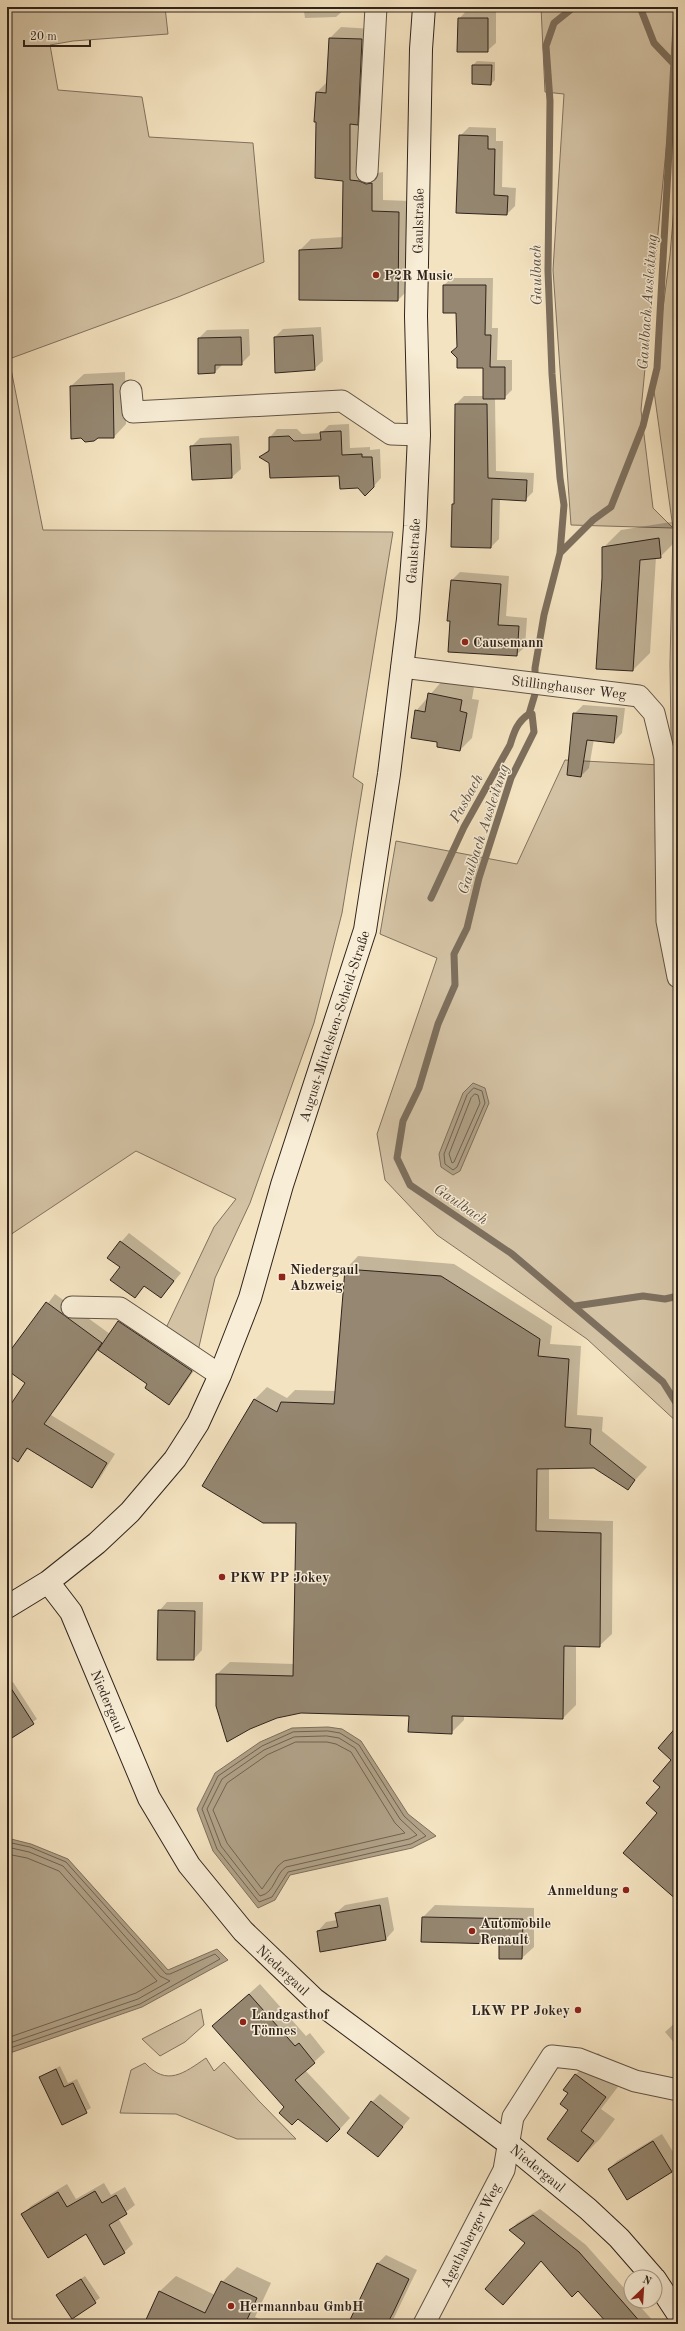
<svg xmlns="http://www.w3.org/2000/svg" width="685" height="2331" viewBox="0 0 685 2331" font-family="'Old Standard TT',serif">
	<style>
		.green { fill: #d3c2a4; stroke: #817260 }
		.water { fill: #b1a288; stroke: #7d6f5d }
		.shadow { fill: #0003 }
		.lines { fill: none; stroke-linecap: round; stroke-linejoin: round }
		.shore { stroke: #706252; stroke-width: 1 }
		.stream { stroke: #7d6f5d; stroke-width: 7 }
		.building { fill: #958771; stroke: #2f231c }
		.street-casing { stroke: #605345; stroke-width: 23 }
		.secondary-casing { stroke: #2f231c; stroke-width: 24 }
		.street { stroke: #f8edd6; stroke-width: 21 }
		.secondary { stroke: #f8edd6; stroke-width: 22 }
		.poi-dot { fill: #8f2418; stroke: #f8edd6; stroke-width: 1.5 }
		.labels { text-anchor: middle; stroke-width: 3; stroke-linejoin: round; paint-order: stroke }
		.street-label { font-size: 14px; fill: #2f231c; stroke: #f8edd6 }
		.poi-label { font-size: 14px; font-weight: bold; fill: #2f231c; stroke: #f8edd6; text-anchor: start }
		.water-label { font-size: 15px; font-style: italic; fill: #5c4f42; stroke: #f8edd6 }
	</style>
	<rect width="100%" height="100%" fill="#f4e3c0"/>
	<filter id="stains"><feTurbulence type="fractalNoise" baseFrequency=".005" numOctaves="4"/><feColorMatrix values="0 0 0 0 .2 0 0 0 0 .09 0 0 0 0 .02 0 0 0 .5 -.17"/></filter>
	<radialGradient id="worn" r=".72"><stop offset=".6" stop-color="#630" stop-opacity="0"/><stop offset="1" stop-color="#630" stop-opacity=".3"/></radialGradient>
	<!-- green -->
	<path class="green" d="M7,7H165L168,34L73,41L50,45L58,90L142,97L149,137L253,143L264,262L178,297L9,359L43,530L393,532L353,777L363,784L342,913L314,1023L250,1203L215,1278L198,1351L166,1328L214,1227L236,1199L136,1151L7,1237Z
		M541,7H674L669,119L641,410L653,508L673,528L653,384L670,255L678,160V906L673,883L670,664L673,528L571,525L553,270L564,94L545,92Z
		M565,760L660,765L678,969V1423L587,1339L437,1235L385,1180L377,1134L437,958L380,934L396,841L517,864Z
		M201,2009L204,2025L185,2042L160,2056L142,2039Z
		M206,2058L214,2071L224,2062L259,2101L296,2139H237L176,2114L120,2113L131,2070L145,2063C167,2087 184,2073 206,2058Z"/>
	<!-- water -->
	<path class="water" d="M473,1083L485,1088L489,1103L460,1171L453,1175L441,1167L439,1154L463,1093Z
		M328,1727L342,1729L361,1741L408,1814L436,1836L412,1848L290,1875L275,1900L258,1908L213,1851L197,1809L215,1773L260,1742L292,1728Z
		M7,1838L31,1844L68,1859L168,1970L217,1949L228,1960L142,2007L7,2054Z"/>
	<!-- shadow -->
	<path class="shadow" d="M264,7H345V9L336,17L305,18L304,12H264Z
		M467,10H496V43L487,51L459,19Z
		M341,27L373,29L371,170L378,173L383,172V200L410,201L409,289L398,300L300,250L311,239L343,237L344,180L317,92L328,81L330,38Z
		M477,61L495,62V80L491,84L473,65Z
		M469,127L496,128V141H503L502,187L516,188L515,206L507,214L457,212L460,136Z
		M452,278H493L492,328H498L497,360H512V390L504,398H495L496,471L534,473L533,492L525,500L500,499L499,539L491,547L453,504L455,503L456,404L464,396H484V367L458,346L457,312L444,285Z
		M321,327L323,361L314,369L275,337L283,329Z
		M249,329L250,355L241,364H223L215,372L199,338L207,330Z
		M125,372L126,424L114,437L71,386L84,374Z
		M349,424L350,448L370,447V450L380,449L381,478L373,487H358L340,475L270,463L261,457L270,448V437L277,429H297L302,434L321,433L329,425Z
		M239,436L241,469L232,477L193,478L191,447L200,438Z
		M677,521L678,539L660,557H656L650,653L633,670L603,578V548L621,530Z
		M460,572L509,576L506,616L527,618L525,647L516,655L452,580Z
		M442,681L474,687L472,699L479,700L472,738L460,750L439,741L416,711Z
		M583,705L625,708L622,733L614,742L594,739L589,768L581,776L574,714Z
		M129,1233L181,1273L161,1297L145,1285L135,1297L121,1267V1242Z
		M358,1256L454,1264L552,1326L550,1344L581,1346L577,1415L603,1417L602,1431L647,1467L628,1488L595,1467L549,1468V1519L613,1521L612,1634L599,1646L576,1645V1705L563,1718L464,1715V1720L451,1733L410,1715L217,1674L230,1662L294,1664L297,1522L204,1486L255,1399L267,1387L287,1398L295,1390L336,1391L346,1269Z
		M55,1294L110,1334L127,1313L200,1362L177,1395L169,1403L149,1383L99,1349L51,1415L115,1454L100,1478L92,1487L29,1448L18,1460L7,1453V1411L27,1383L7,1368V1357Z
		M167,1602H203L202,1650L194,1659L159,1611Z
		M13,1682L37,1719L7,1740V1686Z
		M388,1897L394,1930L386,1939L318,1931L326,1922L337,1920L336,1913L345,1905Z
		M435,1905L534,1908V1947L522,1958L500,1943L423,1917Z
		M260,1984L306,2036L310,2033L325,2052L305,2070L350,2118L338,2131L286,2107L224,2016Z
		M678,2020V2044L676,2045L665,2032Z
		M598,2053L627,2075L601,2109L615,2119L600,2139L578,2161L570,2110L569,2093L565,2090L576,2074Z
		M60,2066L68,2083L77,2079L91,2108L62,2124L40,2077Z
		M380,2094L410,2118L386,2147L372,2102Z
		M662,2134L678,2160V2165L672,2172L609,2169L617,2161Z
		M104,2183L111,2195L125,2187L135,2205L118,2218L133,2244L124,2252L87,2233L22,2215L31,2206L67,2184L76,2199Z
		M540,2209L586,2245L631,2296V2301H635L656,2324H606L608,2323L578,2290L511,2230L517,2223Z
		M386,2255L417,2270L391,2324H349L377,2264Z
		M237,2267L271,2283L255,2317L271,2324H145L160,2291L176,2276L215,2295L222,2282Z
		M85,2276L100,2298L72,2317L57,2295Z"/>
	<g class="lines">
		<!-- shore -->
		<path class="shore" d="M474,1088L482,1091L485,1103L457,1167L453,1170L445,1164L444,1154L467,1095Z
			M475,1094L478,1095L480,1103L454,1162L452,1163L449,1154L471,1098Z
			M328,1731L340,1733L359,1745L404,1816L426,1836L411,1844L288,1872L272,1897L259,1902L217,1849L202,1809L218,1776L262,1746L293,1732Z
			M327,1736L339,1738L355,1748L400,1819L417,1835L409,1839L286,1867C275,1874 275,1893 260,1896L221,1846L207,1809L222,1779L264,1750L294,1737Z
			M296,1742H327L336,1744L351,1752L395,1823L405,1833L284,1861L278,1866L262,1889L227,1843L213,1810L227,1783L267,1755Z
			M7,1842L30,1847L66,1862L166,1974H170L215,1954L220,1959L140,2004L7,2049
			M7,1847L29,1852L63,1866L160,1976L170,1981L138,1999L7,2044
			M7,1854L27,1858L59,1871L157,1981L136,1993L7,2038"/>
		<!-- stream -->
		<path class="stream" d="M640,7L654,43L673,63
			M677,7L657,368L643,426L611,507L593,520L560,553L544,615L535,668V694L529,714H532L534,732L511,778L479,878L467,928L454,954L455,985L438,1024L419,1088L403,1121L397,1158L410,1185L512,1254L663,1382L678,1406
			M560,553L564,505L560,478L552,374L548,271L550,101L546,46L554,23L574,7
			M431,898L464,827L510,745C514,732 517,722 529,714
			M575,1306L643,1296L665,1299L678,1296"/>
	</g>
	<!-- building -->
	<path class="building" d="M458,18H488V52H457Z
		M329,38L362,39L358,125L350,124V180L359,181L366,184L372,183V211L399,212L398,301L299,300V250L342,248L343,181L315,178L316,122H314L316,92L326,93Z
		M472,65H492L491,85L472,84Z
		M459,135L488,136V149H495L494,195L508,196L507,215L456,213Z
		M443,285H486L485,335H491L490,367H505V399H483V368H457V358L451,352L457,347L456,313H443Z
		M313,335L315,370L275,373L274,337Z
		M241,337L242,365H215V373L198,374V338Z
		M113,384L114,438H98L94,441L85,442L81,438L71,439L70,386Z
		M455,404H487L488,478L527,480L526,501L492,499L491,548L451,547L452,504H454Z
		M341,431L342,455L362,454V457H372L374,487L365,496L358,488L340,489L339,476L270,478L269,463L259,457L269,451V437L289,436L294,441L321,440L320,432Z
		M231,444L232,478L192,480L190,446Z
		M659,538L661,558L640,560L633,671L596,669L602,578V547Z
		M451,580L501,584L498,625L519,626L517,656L448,652L450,621H447Z
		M428,693L462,700L460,711L467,713L460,751L437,747V742L411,738L415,710L425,712Z
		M573,713L617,716L614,743L587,740L581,777L567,775Z
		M120,1241L174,1281L161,1298L144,1286L135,1298L110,1280L120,1267L107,1258Z
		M345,1269L441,1276L540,1339L538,1356L569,1359L565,1427L591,1429L590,1444L635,1480L628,1490L594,1468L537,1469L536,1531L601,1533L600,1647L564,1646L563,1719L452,1716V1734L408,1732L409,1716L301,1713L277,1718L250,1729L227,1742L216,1706V1674L293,1676L296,1523H263L202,1486L254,1399L277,1412L281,1402L334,1404Z
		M46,1302L102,1343L44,1424L107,1463L92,1488L27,1448L18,1462L7,1454V1410L25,1383L7,1370V1355Z
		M118,1321L192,1371L169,1405L145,1388L147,1384L98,1350Z
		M158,1610L195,1611L194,1660H157Z
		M7,1682L34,1724L7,1741Z
		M678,1725V1901L623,1853L657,1813L646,1803L660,1787L653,1781L671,1760L658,1748Z
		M380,1905L386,1940L320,1952L317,1931L338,1927L335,1913Z
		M422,1917L523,1919L522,1959H499V1944L421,1942Z
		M249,1994L295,2046L299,2043L315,2063L295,2080L340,2129L327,2142L298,2119L292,2125L279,2113L284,2107L212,2026Z
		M56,2069L64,2087L73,2083L87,2113L62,2125L39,2077Z
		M575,2074L606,2097L581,2131L594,2141L578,2162L547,2139L568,2110L560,2104L568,2093L563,2090Z
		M371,2101L403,2127L378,2157L347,2133Z
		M653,2141L672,2172L627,2200L608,2169Z
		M95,2191L102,2203L116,2195L127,2214L109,2225L125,2253L104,2265L86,2234L48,2258L21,2214L58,2192L67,2207Z
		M533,2215L579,2252L642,2324H608L578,2291L572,2297L541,2261L503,2305L485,2289L525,2243L509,2230Z
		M377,2263L409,2279L393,2313L387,2324H348Z
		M81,2279L96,2303L72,2319L56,2295Z
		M221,2281L257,2298L245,2324H144L159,2291L205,2313Z"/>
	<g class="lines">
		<!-- street casing -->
		<g class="street-casing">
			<path id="street" d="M367,172L376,7
				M131,391L133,412L342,401L391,434L419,435
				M402,667L639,696L654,713L665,758L667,921L678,977
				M72,1307L120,1308L220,1375
				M424,2324L504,2170L513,2117L552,2056L579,2059L635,2081L678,2090"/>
		</g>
		<!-- secondary casing -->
		<g class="secondary-casing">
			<path id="secondary" d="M48,1582L71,1612L149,1798L189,1865L243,1931L314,1999L509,2144L588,2209L619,2238L653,2277
				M7,1607L48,1582L97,1543L130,1512L175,1459L198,1423L220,1375L250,1298L282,1185L365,930L389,774L408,619L415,526L419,435L416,316L421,49L424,7
				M655,2279L678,2314"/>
		</g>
		<!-- street -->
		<use href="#street" class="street"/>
		<!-- secondary -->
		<use href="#secondary" class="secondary"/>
	</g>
	<!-- markers -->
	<g class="poi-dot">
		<circle cx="376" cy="275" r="4"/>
		<circle cx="465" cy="642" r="4"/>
		<rect x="278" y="1273" width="8" height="8" rx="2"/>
		<circle cx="222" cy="1577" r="4"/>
		<circle cx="626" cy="1890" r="4"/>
		<circle cx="472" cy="1931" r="4"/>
		<circle cx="578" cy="2010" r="4"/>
		<circle cx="243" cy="2022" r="4"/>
		<circle cx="231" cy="2306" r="4"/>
	</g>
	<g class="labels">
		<!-- street labels -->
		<g class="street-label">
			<text transform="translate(418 221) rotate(-89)" y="5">Gaulstraße</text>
			<text transform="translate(413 551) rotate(-86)" y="5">Gaulstraße</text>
			<text transform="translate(569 687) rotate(7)" y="5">Stillinghauser Weg</text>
			<text transform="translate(334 1026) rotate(-72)" y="5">August-Mittelsten-Scheid-Straße</text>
			<text transform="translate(108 1701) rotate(67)" y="5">Niedergaul</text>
			<text transform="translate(283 1970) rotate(43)" y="5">Niedergaul</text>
			<text transform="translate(538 2168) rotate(39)" y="5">Niedergaul</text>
			<text transform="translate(470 2235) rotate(-63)" y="5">Agathaberger Weg</text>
		</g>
		<!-- poi labels -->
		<g class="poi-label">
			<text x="384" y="280">P2R Music</text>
			<text x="473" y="647">Causemann</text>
			<text x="290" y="1274">Niedergaul<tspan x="290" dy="16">Abzweig</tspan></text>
			<text x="230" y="1582">PKW PP Jokey</text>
			<text x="618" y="1895" text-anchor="end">Anmeldung</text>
			<text x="480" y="1928">Automobile<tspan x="480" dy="16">Renault</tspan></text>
			<text x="570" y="2015" text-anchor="end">LKW PP Jokey</text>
			<text x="251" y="2019">Landgasthof<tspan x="251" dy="16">Tönnes</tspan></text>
			<text x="239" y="2311">Hermannbau GmbH</text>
		</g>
		<!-- water labels -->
		<g class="water-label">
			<text transform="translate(536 275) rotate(-91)" y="5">Gaulbach</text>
			<text transform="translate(647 302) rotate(-86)" y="5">Gaulbach Ausleitung</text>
			<text transform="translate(466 798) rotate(-61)" y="5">Pasbach</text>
			<text transform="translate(483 829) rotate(-72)" y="5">Gaulbach Ausleitung</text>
			<text transform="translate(461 1204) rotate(34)" y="5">Gaulbach</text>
		</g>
	</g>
	<!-- margin -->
	<rect width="685" height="2331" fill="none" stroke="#f4e3c0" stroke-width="24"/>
	<rect x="8" y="8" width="669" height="2315" fill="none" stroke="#2f231c" stroke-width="2"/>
	<rect x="12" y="12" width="661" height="2307" fill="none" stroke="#2f231c"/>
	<!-- north arrow -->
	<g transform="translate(643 2289) rotate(25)"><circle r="19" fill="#f8edd6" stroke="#a89c8c"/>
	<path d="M0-3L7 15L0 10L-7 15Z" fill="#8f2418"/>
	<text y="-6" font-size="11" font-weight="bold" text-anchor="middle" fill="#2f231c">N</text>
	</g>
	<!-- scale -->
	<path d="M24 40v6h66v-6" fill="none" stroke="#2f231c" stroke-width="2"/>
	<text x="30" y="40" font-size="12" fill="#2f231c" stroke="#f8edd6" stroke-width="3" paint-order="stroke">20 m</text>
	<rect width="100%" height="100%" filter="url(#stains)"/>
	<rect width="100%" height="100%" fill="url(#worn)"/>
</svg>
